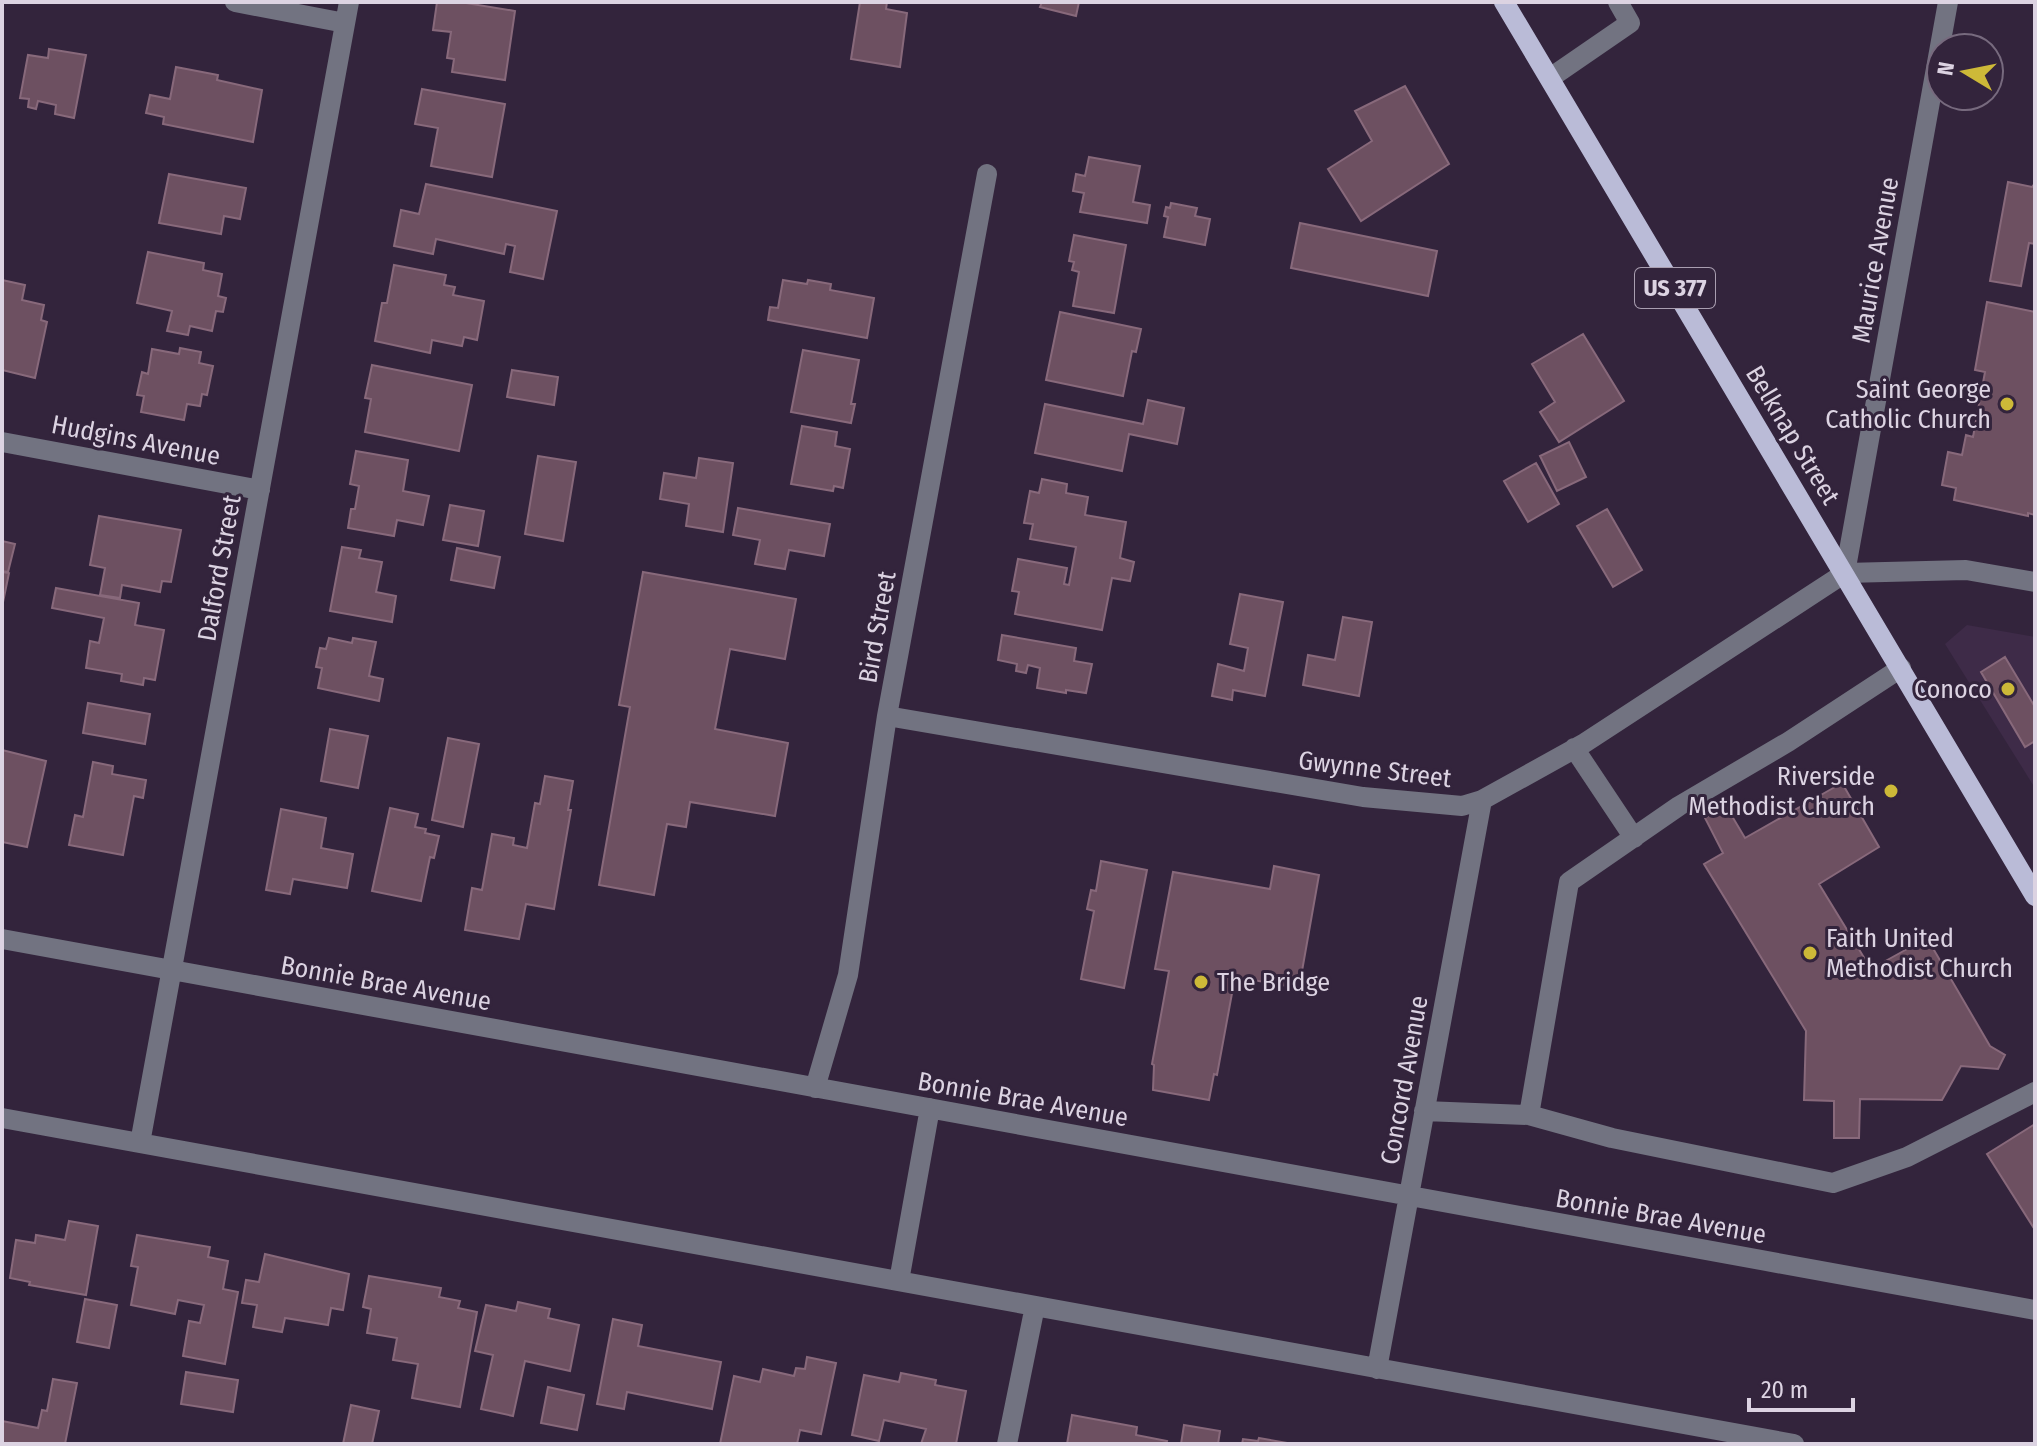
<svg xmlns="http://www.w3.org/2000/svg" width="2037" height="1446" viewBox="0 0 2037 1446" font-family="'Fira Sans Condensed',sans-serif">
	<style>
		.built { fill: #3e2b48 }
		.building { fill: #6d5061; stroke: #88697b; stroke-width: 2 }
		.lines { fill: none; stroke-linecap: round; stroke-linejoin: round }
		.minor { stroke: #727381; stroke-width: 20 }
		.major { stroke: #babbd7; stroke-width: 20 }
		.poi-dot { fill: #cdb938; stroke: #33243c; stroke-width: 3 }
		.labels { text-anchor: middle; stroke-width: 6; stroke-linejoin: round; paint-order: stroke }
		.shield { fill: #33243c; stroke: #a99eb0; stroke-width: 2 }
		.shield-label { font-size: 24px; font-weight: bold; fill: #dcd3e2 }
		.street-label { font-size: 26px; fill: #dcd3e2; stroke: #33243c }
		.poi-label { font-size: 26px; fill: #dcd3e2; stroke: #33243c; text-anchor: end }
	</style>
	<rect width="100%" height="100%" fill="#33243c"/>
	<!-- built -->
	<path class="built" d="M1967,625L2035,637V788L1945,644Z"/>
	<!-- building -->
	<path class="building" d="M437,2H460L515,11L505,80L452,72L454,59L447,58L451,32L433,30Z
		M860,2H887L886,9L907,13L900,67L851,59Z
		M1042,2H1079L1076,16L1040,7Z
		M49,49L86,55L74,118L55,114L56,105L38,101L36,109L28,107L29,99L20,98L28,55L48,58Z
		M176,67L218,75L217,80L262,90L253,142L163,124L164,117L146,113L150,95L170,99Z
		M1405,86L1449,164L1361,221L1328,169L1372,141L1355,111Z
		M422,89L505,104L492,177L431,166L438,128L415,124Z
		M1089,157L1140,166L1133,202L1150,205L1147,223L1080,212L1084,193L1073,191L1076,174L1085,176Z
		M169,174L246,188L240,219L224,216L221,234L159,223Z
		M2008,182L2032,187L2035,183V244L2029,243L2021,286L1990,281Z
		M426,184L557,211L543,279L510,272L515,246L506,244L504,254L436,239L433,254L394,246L401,210L419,214Z
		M1171,203L1197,208L1195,216L1210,219L1205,245L1164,237L1168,217L1164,216L1166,207L1170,208Z
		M1300,223L1437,251L1428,296L1291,268Z
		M1074,235L1126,245L1114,313L1073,306L1079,272L1072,270L1074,262L1069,261Z
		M148,252L204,263L203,270L222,274L218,296L226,298L223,312L216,311L212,331L190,326L188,335L167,331L172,311L137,303Z
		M394,265L446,275L444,285L455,287L453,295L484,301L477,340L464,337L462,346L432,340L430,353L375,341L382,303H387Z
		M2,280L25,285L22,300L44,305L41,320L47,322L35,378L2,370Z
		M783,280L807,284L808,280L831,284L830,290L874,298L867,338L768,320L770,307L778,308Z
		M1987,302L2035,312V515L2028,513V516L1954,500L1956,488L1942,485L1948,452L1962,455L1966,435L1973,437L1985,372L1975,370Z
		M1060,312L1141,329L1136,352L1132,351L1123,396L1046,380Z
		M1583,334L1624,401L1559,442L1540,412L1555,402L1532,364Z
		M180,348L201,352L199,363L213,366L207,395L202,394L200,406L187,404L184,420L141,412L144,396L137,395L142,372L148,374L152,349L179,354Z
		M803,350L859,360L851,404H855L851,423L791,412Z
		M372,365L472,385L459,451L365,432L371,399L365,398Z
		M512,370L558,377L554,405L507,397Z
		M1148,400L1184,408L1177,444L1129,434L1122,471L1035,453L1045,404L1143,424Z
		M802,426L837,432L835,446L850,449L843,488L834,486L833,491L791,484Z
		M1569,442L1586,477L1557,491L1540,456Z
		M356,451L408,460L403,491L429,496L423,525L397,520L394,536L348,528L351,509H355L359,486L350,484Z
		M538,456L576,462L563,541L525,534Z
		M699,458L733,463L723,532L686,526L689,504L660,499L664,473L696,478Z
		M1536,463L1559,504L1528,522L1504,481Z
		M1042,479L1067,484L1066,493L1088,497L1085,515L1126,522L1120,558L1134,562L1130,581L1112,578L1102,630L1015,614L1019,592L1012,591L1018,559L1067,568L1064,584L1069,585L1076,547L1030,539L1033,524L1024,523L1030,491L1039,493Z
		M450,505L484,511L478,546L443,540Z
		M738,508L830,524L824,556L789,550L785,569L755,564L760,540L733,535Z
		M1607,509L1642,570L1613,587L1577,526Z
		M99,516L181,530L171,582L162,581L160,592L122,585L120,598L100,595L105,568L90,565Z
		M2,541L15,544L8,572L2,571Z
		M342,547L361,550L359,558L382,562L376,592L396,596L392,622L330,611Z
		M457,548L500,557L494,588L451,580Z
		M2,572L9,573L2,607Z
		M643,572L796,599L785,659L730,649L715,729L788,743L775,816L690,802L686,827L667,824L654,895L599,885L630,707L619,705Z
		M56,588L139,603L135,625L164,630L155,680L144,678L143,685L121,681L122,674L86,668L90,641L99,643L104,618L52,608Z
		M1240,594L1283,602L1265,696L1233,690L1232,700L1212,696L1218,664L1244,671L1248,648L1230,644Z
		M1343,617L1372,622L1359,696L1303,685L1308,655L1335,660Z
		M1002,635L1076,648L1074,661L1092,664L1086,693L1066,690V693L1037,688L1040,668L1028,665L1026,673L1016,671L1017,664L998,660Z
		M329,638L352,643L353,638L376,642L369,676L383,679L379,701L318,688L322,668L316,667L320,648L326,649Z
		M2005,657L2035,707V741L2025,747L1981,672Z
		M88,703L150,714L145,744L83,733Z
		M330,729L368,736L358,788L321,781Z
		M448,738L479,744L463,827L432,820Z
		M2,750L46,761L27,847L2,842Z
		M93,762L113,766L112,774L146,780L143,798L134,796L123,855L69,845L75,815L83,817Z
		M545,776L573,781L568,810H571L554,909L526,904L519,939L465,930L472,888L482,890L492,834L514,838L513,845L527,848L535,803L540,804Z
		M1842,783L1879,847L1819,884L1871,969L1927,938L1990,1046L2005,1055L1998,1069L1961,1066L1942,1100L1860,1099L1859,1138H1834V1101L1804,1100L1806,1031L1704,864L1723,853L1705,818L1726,806L1745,838Z
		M390,808L418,814L415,827L426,829L425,833L439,836L434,858L430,857L421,901L372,891Z
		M281,809L326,818L321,848L353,854L347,888L293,879L290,894L266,890Z
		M1101,861L1147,870L1124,988L1081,979L1094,911L1087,909L1091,890L1096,891Z
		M1274,866L1319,875L1299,988L1235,977L1217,1075L1214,1074L1209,1100L1153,1090L1154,1065L1152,1064L1169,971L1155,969L1173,872L1270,889Z
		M2035,1124V1230L1987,1154Z
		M69,1221L98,1226L86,1295L29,1285L30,1282L10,1278L16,1240L35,1243L36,1235L65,1240Z
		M137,1235L210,1247L208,1257L228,1261L223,1289L238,1292L225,1364L183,1356L189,1321L200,1323L204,1305L178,1300L175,1314L131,1305L138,1267L131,1266Z
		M265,1254L349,1274L343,1310L331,1308L328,1325L285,1318L282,1332L253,1327L257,1305L242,1303L246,1280L259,1282Z
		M369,1276L441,1288L439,1297L460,1301L458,1308L477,1312L460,1407L412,1398L418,1364L393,1360L397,1338L367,1333L371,1309L363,1307Z
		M85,1299L117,1305L109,1348L77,1342Z
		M518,1302L550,1309L548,1318L579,1325L570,1371L525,1361L513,1416L481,1409L493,1355L475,1351L486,1305L516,1311Z
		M613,1319L642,1325L638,1346L721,1362L712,1409L627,1392L624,1409L597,1404Z
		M807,1357L836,1363L821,1434L800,1430L797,1444H720L734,1376L760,1382L763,1369L794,1376L796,1368L805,1369Z
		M186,1372L238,1380L233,1412L181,1404Z
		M901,1373L936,1380L935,1385L966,1391L956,1444H921L926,1429L884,1420L879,1441L852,1435L864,1375L899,1382Z
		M53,1379L77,1383L65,1444H2V1421L38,1428L42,1410L47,1411Z
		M548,1387L584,1395L577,1430L541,1423Z
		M351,1405L379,1411L372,1444H343Z
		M1072,1415L1137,1427L1136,1435L1167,1441L1166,1444H1067Z
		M1184,1425L1220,1431L1218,1444H1181Z
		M1259,1438L1293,1444H1242L1243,1439L1258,1441Z"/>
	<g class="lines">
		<!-- minor -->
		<path class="minor" d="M235,2L345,23
			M1550,78L1630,23L1618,2
			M2,442L260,490
			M1845,573L1948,2
			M1845,573L1966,570L2035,582
			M1901,668L1788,742L1679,806L1569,882L1529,1115L1612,1138L1833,1183L1907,1157L2035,1092
			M887,716L1363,797L1462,806L1482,800L1583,744L1845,573
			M1574,748L1634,838
			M2,939L2035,1310
			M815,1088L848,975L887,716L987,174
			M1424,1111L1529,1115
			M2,1118L1794,1444
			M140,1143L349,2
			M899,1281L930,1108
			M1377,1369L1482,800
			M1007,1444L1035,1306"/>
		<!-- major -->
		<path class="major" d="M1504,2L2035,896"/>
	</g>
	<!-- markers -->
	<g class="poi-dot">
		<circle cx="2007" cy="404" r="8"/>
		<circle cx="2008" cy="689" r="8"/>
		<circle cx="1891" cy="791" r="8"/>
		<circle cx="1810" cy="953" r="8"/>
		<circle cx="1201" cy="982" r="8"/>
	</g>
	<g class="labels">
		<!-- shield labels -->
		<rect class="shield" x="1635" y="268" width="80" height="40" rx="6"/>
		<g class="shield-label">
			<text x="1675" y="296">US 377</text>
		</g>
		<!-- street labels -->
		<g class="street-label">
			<text transform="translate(1875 260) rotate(-80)" y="9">Maurice Avenue</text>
			<text transform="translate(1793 435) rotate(59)" y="9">Belknap Street</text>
			<text transform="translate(136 440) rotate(11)" y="9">Hudgins Avenue</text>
			<text transform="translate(219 568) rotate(-80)" y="9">Dalford Street</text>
			<text transform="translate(877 627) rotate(-80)" y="9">Bird Street</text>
			<text transform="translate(1375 769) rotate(7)" y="9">Gwynne Street</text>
			<text transform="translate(386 983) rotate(10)" y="9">Bonnie Brae Avenue</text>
			<text transform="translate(1404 1080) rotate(-80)" y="9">Concord Avenue</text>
			<text transform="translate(1023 1099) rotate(10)" y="9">Bonnie Brae Avenue</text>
			<text transform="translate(1661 1216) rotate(10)" y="9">Bonnie Brae Avenue</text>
		</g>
		<!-- poi labels -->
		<g class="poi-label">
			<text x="1991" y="398">Saint George<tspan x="1991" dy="30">Catholic Church</tspan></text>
			<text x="1992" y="698">Conoco</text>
			<text x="1875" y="785">Riverside<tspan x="1875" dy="30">Methodist Church</tspan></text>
			<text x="1826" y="947" text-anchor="start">Faith United<tspan x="1826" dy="30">Methodist Church</tspan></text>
			<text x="1217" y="991" text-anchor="start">The Bridge</text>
		</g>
	</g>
	<!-- border -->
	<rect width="2037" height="1446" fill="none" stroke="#dcd3e2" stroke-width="8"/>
	<!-- north arrow -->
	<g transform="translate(1965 72) rotate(280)"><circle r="38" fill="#33243c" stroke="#776a7e" stroke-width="2"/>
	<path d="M0-6L14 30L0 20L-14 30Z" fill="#cdb938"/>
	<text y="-12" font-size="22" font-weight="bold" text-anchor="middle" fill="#dcd3e2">N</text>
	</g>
	<!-- scale -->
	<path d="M1749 1398v12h104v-12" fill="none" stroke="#dcd3e2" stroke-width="4"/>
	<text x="1761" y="1398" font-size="24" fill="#dcd3e2" stroke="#33243c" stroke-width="6" paint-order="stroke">20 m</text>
</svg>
